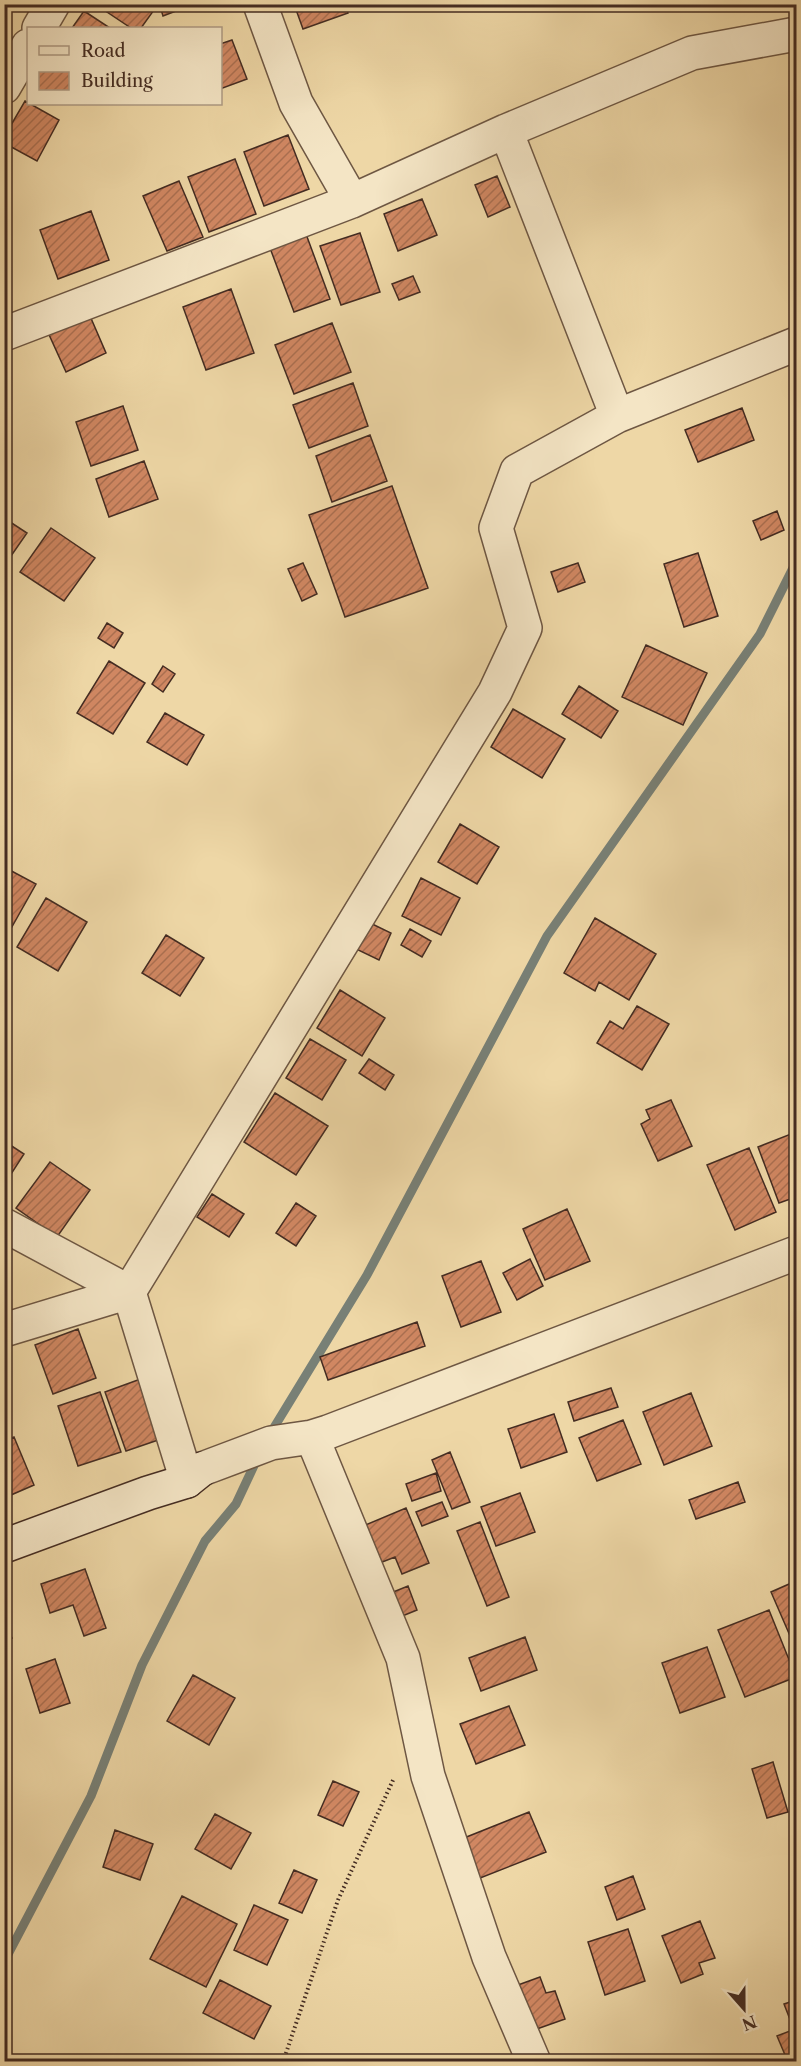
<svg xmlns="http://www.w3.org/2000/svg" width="801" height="2066" viewBox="0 0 801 2066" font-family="'Libre Caslon Text',serif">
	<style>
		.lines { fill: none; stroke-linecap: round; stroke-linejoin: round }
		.stream { stroke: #788076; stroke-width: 9 }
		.building { fill: url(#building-hatch); stroke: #442c22; stroke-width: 1.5 }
		.street-casing { stroke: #6e5743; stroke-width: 36 }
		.secondary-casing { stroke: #442c22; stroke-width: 36 }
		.path { stroke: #442c22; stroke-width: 4; stroke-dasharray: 1.5 3; stroke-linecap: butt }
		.street { stroke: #f4e5c5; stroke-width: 33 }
		.secondary { stroke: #f4e5c5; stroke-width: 33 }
	</style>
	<defs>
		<pattern id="building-hatch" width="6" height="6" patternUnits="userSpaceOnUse" patternTransform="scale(1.5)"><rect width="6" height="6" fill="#d08762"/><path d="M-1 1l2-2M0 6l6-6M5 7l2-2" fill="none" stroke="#aa6f50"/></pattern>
	</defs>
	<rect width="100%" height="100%" fill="#eed7a6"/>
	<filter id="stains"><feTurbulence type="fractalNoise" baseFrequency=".00333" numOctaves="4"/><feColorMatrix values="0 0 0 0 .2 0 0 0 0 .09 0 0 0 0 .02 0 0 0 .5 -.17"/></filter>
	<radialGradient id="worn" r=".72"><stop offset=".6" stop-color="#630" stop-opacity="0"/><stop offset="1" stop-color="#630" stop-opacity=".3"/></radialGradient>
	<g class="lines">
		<!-- stream -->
		<path class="stream" d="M270,1434L367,1275L547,936L760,634L796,562
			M4,1962L91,1796L142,1665L205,1541L236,1504L258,1457"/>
	</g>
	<!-- building -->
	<path class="building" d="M95,4H146L154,10L141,28H131Z
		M163,4H174L176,11L163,16L160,6Z
		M294,4H345L348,13L303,29Z
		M84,11L110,28H72Z
		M232,40L247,79L220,89V44Z
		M25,101L59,120L37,161L4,143V137Z
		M288,135L309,189L264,206L244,152Z
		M235,159L256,214L209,232L188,177Z
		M497,176L510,207L488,217L475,185Z
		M179,181L203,237L167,251L143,196Z
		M422,199L437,235L398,251L384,214Z
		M91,211L109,260L58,279L40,230Z
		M360,233L380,292L341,305L320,246Z
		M306,234L330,299L294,312L270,248Z
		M413,276L420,292L399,300L392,284Z
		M231,289L254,353L206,370L183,307Z
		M87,309L106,353L66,372L46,328Z
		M332,323L351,372L294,394L275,345Z
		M353,383L368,426L309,448L293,405Z
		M123,406L138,450L91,466L76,422Z
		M742,408L754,440L698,462L685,430Z
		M370,435L387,481L332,502L316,456Z
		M144,461L158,499L109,517L96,479Z
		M392,486L428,588L345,617L309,515Z
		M777,511L784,530L761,540L753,521Z
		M4,518L27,533L4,566Z
		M51,528L95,558L64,601L20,572Z
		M698,553L718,616L684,627L664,564Z
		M303,563L317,594L302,601L288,569Z
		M578,563L585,582L558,592L551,572Z
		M107,623L123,633L114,648L98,638Z
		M646,645L707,673L683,725L622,697Z
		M109,661L145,683L113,734L77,713Z
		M163,666L175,674L163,692L152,684Z
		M579,686L618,711L601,738L562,714Z
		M513,709L565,739L542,778L491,747Z
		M165,713L204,735L187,765L147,742Z
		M460,824L499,847L477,884L438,862Z
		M4,867L36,884L4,941Z
		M421,878L460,898L441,935L402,916Z
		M46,898L87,922L58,971L17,947Z
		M595,918L656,954L629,1000L599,982L595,991L564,973Z
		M366,921L391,933L379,960L354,948Z
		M410,929L431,941L422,957L401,945Z
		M166,935L204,958L180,996L142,973Z
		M340,990L385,1018L362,1056L317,1028Z
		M637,1006L669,1024L642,1070L597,1043L610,1021L623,1029Z
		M310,1039L346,1060L322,1100L286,1078Z
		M369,1059L394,1075L385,1090L359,1073Z
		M275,1093L328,1126L296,1175L244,1142Z
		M671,1100L692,1146L658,1161L641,1124L650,1119L646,1110Z
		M796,1132V1197L779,1203L758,1147Z
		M4,1141L24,1154L4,1185Z
		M749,1148L776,1212L735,1230L707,1165Z
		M50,1162L90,1190L57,1237L16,1208Z
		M212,1194L244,1214L229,1237L197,1217Z
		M296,1203L316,1216L296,1246L276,1233Z
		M567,1209L590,1261L545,1280L523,1229Z
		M530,1259L543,1286L517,1300L503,1273Z
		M481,1261L501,1312L461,1327L442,1276Z
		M417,1322L425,1346L328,1380L320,1357Z
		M78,1329L96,1378L53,1394L35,1345Z
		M146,1377L167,1437L126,1451L105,1392Z
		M611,1388L618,1407L574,1421L568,1402Z
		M100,1392L121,1452L78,1466L58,1406Z
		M691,1393L712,1446L664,1465L643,1412Z
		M554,1414L567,1452L521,1468L508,1429Z
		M623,1420L641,1464L597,1481L579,1438Z
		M14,1437L34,1485L4,1498V1441Z
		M450,1452L470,1502L452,1509L432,1460Z
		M436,1473L441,1491L412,1501L406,1484Z
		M738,1482L745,1502L696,1519L689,1500Z
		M520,1493L535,1532L496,1546L481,1507Z
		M442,1502L448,1516L422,1526L416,1512Z
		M406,1508L429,1563L402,1574L395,1557L372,1566L356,1529Z
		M480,1522L509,1597L487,1606L457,1531Z
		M85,1569L106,1628L84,1636L73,1605L50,1613L41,1584Z
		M796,1581V1644L794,1645L771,1592Z
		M408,1586L417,1610L390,1621L381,1597Z
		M769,1610L796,1677L745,1697L718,1630Z
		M4,1621L12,1638L4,1641Z
		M525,1637L537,1670L481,1691L469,1658Z
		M707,1647L725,1697L680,1713L662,1663Z
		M55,1659L70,1703L40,1713L26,1669Z
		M193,1675L235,1698L209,1745L167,1721Z
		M509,1706L525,1745L476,1764L460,1724Z
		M773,1762L788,1812L767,1818L752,1769Z
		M333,1781L359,1792L343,1826L318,1815Z
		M529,1812L546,1852L475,1880L459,1840Z
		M215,1814L251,1833L231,1869L195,1849Z
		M115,1830L153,1844L140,1880L103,1867Z
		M294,1870L317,1880L302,1913L279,1903Z
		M633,1876L645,1909L617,1920L605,1887Z
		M182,1896L237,1924L206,1987L150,1959Z
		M254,1905L288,1920L267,1965L234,1950Z
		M700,1921L715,1958L699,1963L703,1974L681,1983L662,1936Z
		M628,1929L645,1981L605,1995L588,1942Z
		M540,1977L546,1993L555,1991L565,2019L534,2030L518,1985Z
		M220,1980L271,2006L254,2039L203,2013Z
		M796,2000V2020L791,2022L784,2004Z
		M795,2029L796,2062H788L777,2036Z"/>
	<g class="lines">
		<!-- street casing -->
		<g class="street-casing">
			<path id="street" d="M260,4L296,103L352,201
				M39,28L53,4
				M4,87L28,46
				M506,131L617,416
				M4,334L352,201L506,131L692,53L796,34
				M4,1225L129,1292
				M4,1330L129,1292
				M312,1437L403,1658L428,1776L489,1957L534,2062
				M202,1469L271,1443L312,1437L328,1432L796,1253
				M187,1481L129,1292L495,692L525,628L496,528L517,471L617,416L796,344"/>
		</g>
		<!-- secondary casing -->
		<g class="secondary-casing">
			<path id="secondary" d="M4,1546L148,1493L187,1481L202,1469"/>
		</g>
		<!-- path -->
		<path class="path" d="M283,2062L338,1900L394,1778"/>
		<!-- street -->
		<use href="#street" class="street"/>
		<!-- secondary -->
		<use href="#secondary" class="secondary"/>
	</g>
	<!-- margin -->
	<rect width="801" height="2066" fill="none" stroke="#eed7a6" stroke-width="24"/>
	<rect x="6" y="6" width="789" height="2054" fill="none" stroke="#442c22" stroke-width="3"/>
	<rect x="12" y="12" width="777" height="2042" fill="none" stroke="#442c22" stroke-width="1.5"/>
	<!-- legend -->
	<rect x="27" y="27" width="195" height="78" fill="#f4e5c5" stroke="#ae9b84" stroke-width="1.5"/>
	<rect x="39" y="46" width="30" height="9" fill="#f4e5c5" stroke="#ae9b84" stroke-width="1.5"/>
	<text x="81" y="57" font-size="18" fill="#442c22">Road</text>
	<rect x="39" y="72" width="30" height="18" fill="url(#building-hatch)" stroke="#ae9b84" stroke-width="1.5"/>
	<text x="81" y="87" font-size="18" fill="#442c22">Building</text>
	<!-- north arrow -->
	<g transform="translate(744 2009) rotate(159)" stroke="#f4e5c5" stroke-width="4.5" paint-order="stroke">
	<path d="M0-4.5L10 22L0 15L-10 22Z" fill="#442c22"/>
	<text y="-9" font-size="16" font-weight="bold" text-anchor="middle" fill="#442c22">N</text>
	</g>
	<rect width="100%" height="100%" filter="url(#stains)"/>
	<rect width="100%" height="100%" fill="url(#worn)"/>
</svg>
